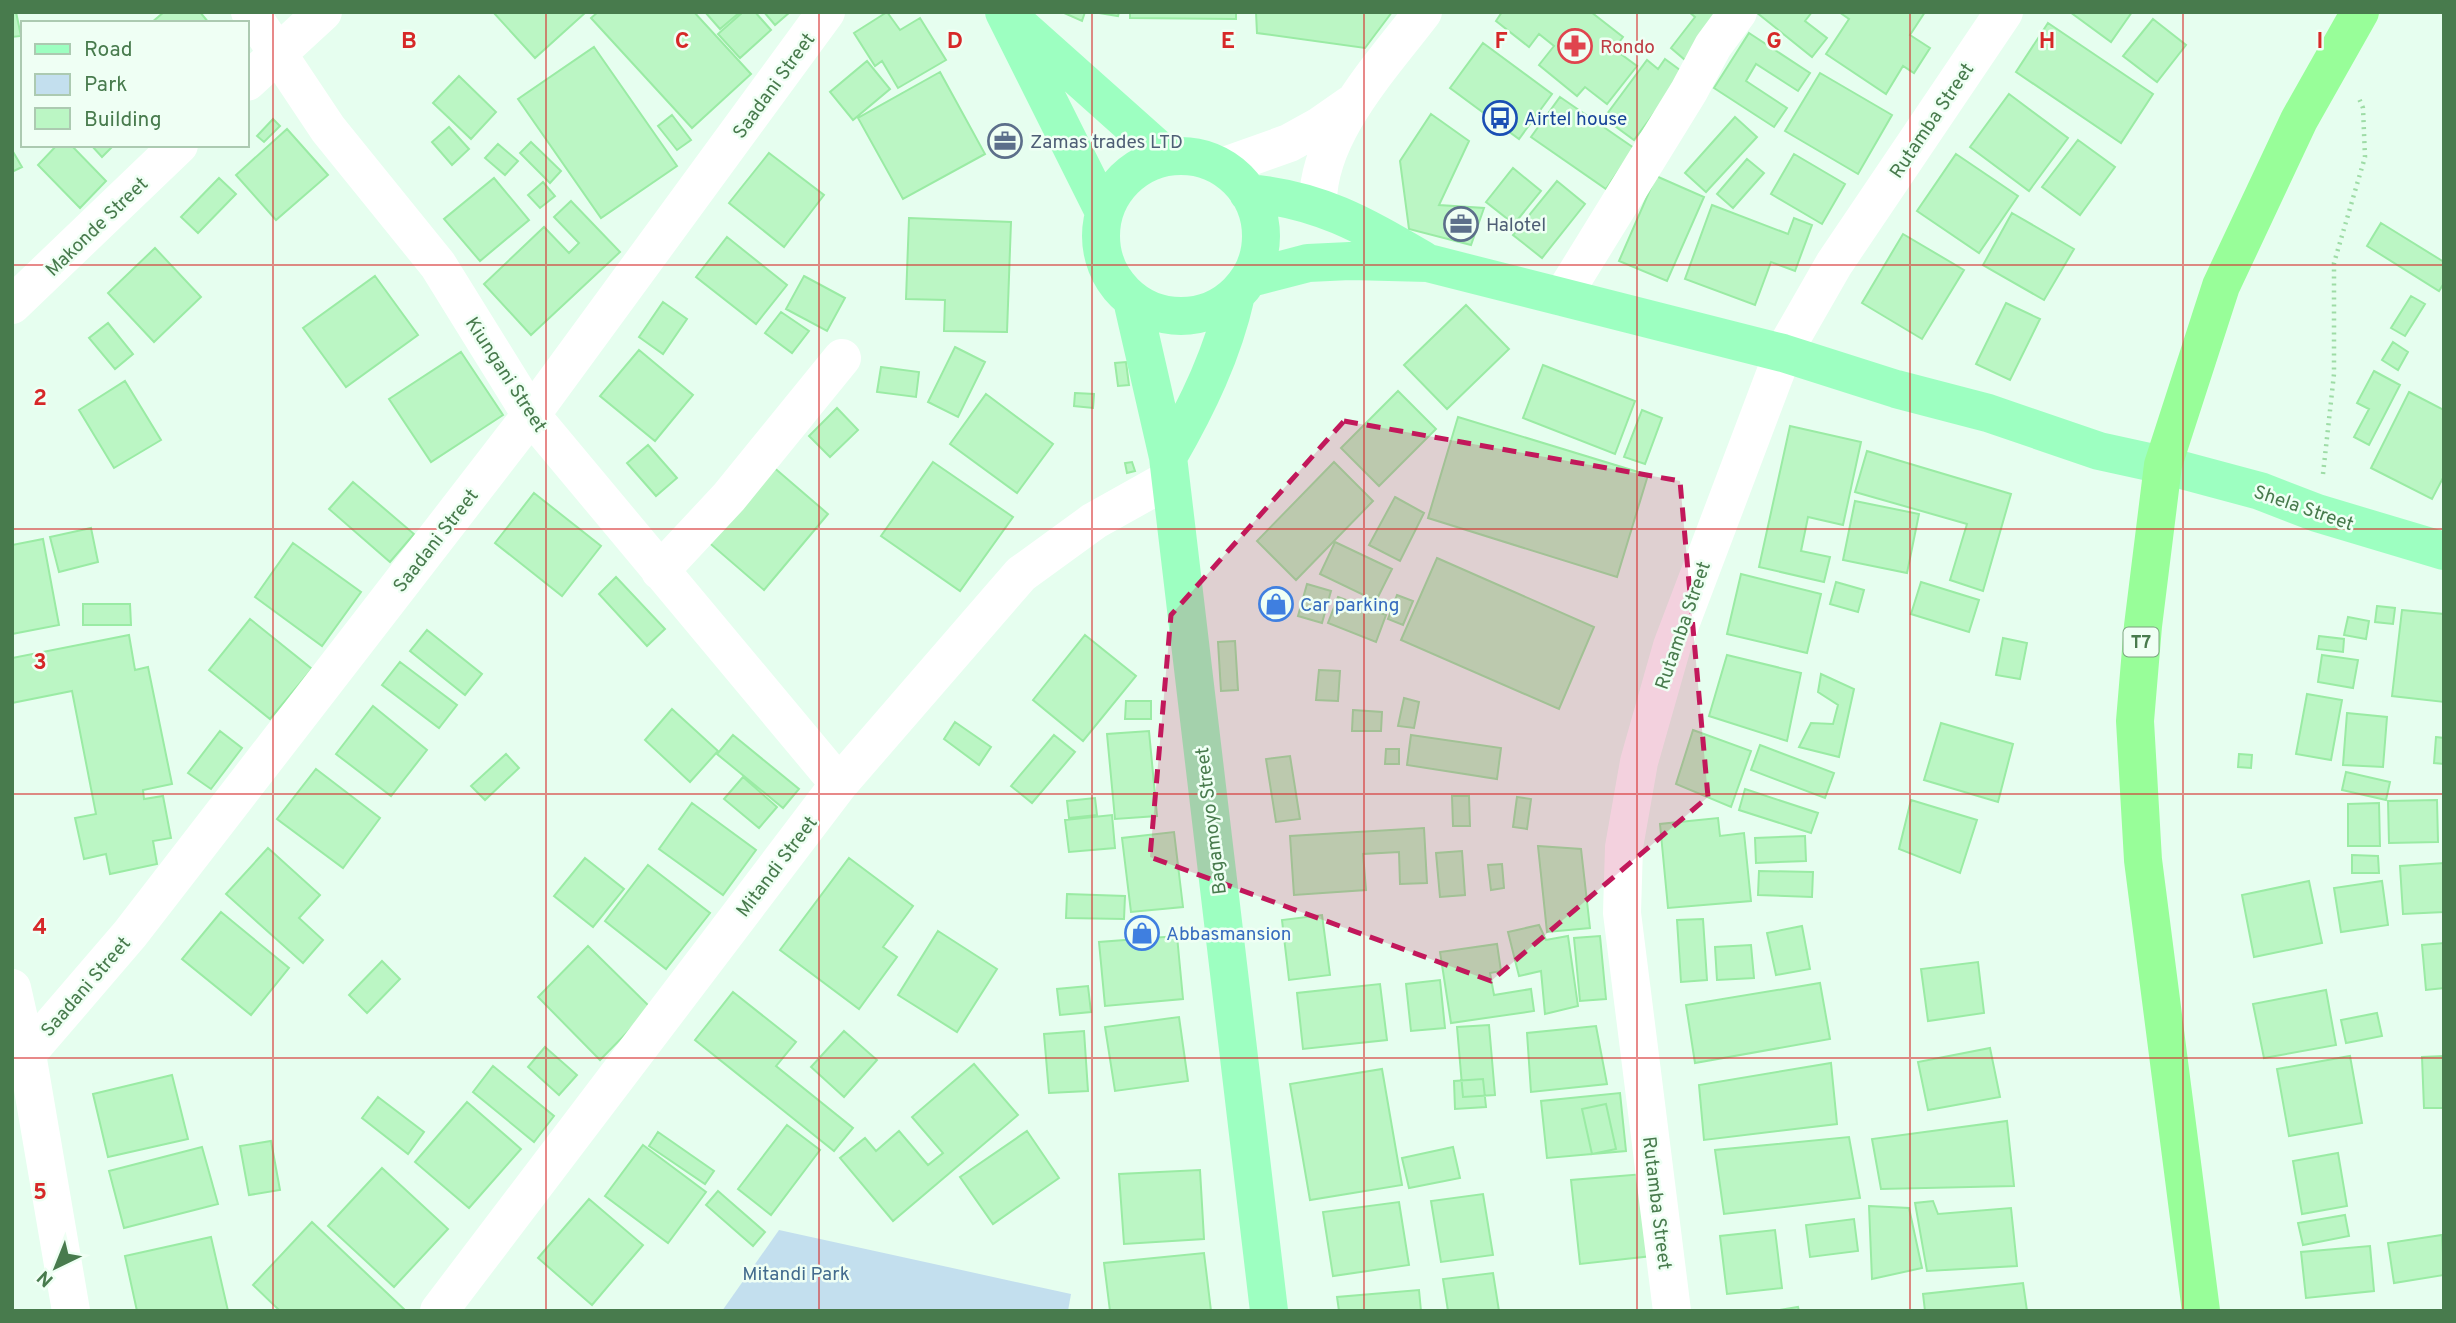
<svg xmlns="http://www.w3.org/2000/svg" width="2456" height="1323" viewBox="0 0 2456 1323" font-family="Overpass,sans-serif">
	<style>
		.green { fill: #c3dfee }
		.building { fill: #bbf6c4; stroke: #9aeba4; stroke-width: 2 }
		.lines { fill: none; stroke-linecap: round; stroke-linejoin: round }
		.path { stroke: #9edca6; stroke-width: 4.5; stroke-dasharray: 2 5; stroke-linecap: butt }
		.minor { stroke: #fff; stroke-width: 38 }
		.major { stroke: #9dffc1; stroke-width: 38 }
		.highway { stroke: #98fe99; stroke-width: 38 }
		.marked { fill: #c2185b; fill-opacity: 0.2; stroke: #c2185b; stroke-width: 5; stroke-dasharray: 14 9; stroke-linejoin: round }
		.grid { fill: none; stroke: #d62828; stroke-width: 2; stroke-opacity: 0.55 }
		.labels { text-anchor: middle; stroke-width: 5; stroke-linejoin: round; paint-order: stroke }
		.shield { fill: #effff4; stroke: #7aa37f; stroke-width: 2 }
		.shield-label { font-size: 18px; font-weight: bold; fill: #487b4d }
		.health-label { font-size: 19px; fill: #be3a42; stroke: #effff4; text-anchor: start }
		.street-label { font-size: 19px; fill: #487b4d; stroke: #effff4 }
		.transit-label { font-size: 19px; fill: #164399; stroke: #effff4; text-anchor: start }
		.service-label { font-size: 19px; fill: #4e5e75; stroke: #effff4; text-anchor: start }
		.shop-label { font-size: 19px; fill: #366cbe; stroke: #effff4; text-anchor: start }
		.park-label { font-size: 19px; fill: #436c8e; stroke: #effff4 }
		.grid-label { font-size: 23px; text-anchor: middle; font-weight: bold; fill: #d62828; stroke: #effff4; stroke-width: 5; stroke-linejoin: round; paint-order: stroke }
	</style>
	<rect width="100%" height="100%" fill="#e6feef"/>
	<!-- green -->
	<path class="green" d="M779,1230L1071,1294L1068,1311H722Z"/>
	<!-- building -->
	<path class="building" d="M12,12H16L21,36L12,37Z
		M164,12H200L209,23H151Z
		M493,12H586L535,58Z
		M598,12H694L751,74L692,128L591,18Z
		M705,12H740L720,29Z
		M743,12H755L771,30L740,58L718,34Z
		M764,12H790L775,25Z
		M887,12L900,30L920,18L946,60L898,88L882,61L875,66L854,33Z
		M1062,12H1085L1082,21Z
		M1093,12H1119L1118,16Z
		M1130,12H1236V19L1130,18Z
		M1256,12H1392L1365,48L1257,33Z
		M1502,12H1591L1623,37L1614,49L1637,66L1607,104L1585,87L1577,96L1539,65L1554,46L1539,34L1529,47L1496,21Z
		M1689,12H1723L1685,60L1671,48L1695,17Z
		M1756,12H1812L1805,21L1827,38L1812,57Z
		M1839,12H1925L1910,35L1930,48L1914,73L1903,66L1886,94L1826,54L1849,19Z
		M2070,12H2132L2111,42Z
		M2153,19L2186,45L2157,82L2123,56Z
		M2048,23L2153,94L2121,143L2016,72Z
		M1749,33L1810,73L1798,91L1756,64L1746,81L1787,108L1774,127L1714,88Z
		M1483,43L1552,94L1519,139L1450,88Z
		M594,47L677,166L601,218L518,99Z
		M1665,59L1684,73L1634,140L1604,118L1647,60L1658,69Z
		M867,61L890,89L853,120L830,92Z
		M940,72L985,154L903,199L858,118Z
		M1820,73L1892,115L1858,174L1785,131Z
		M459,76L496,112L471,139L433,103Z
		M2009,94L2068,138L2029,191L1970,147Z
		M1560,97L1634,148L1606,189L1531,137Z
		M1431,114L1469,141L1439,205L1484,208L1471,245L1409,229L1400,161Z
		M672,115L691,140L677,150L658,126Z
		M1735,117L1757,137L1706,192L1685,173Z
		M273,119L280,126L264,142L257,136Z
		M449,127L469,149L452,165L432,142Z
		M287,129L328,175L276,220L236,175Z
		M2078,140L2115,167L2080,215L2042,187Z
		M531,142L561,171L550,183L520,153Z
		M498,144L518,161L505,175L485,158Z
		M57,145H71L106,181L80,208L38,165Z
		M91,145H114L102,157Z
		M12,150L22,167L12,172Z
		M769,153L824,195L784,247L729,203Z
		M1794,154L1845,184L1822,224L1771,194Z
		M1956,154L2018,196L1979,253L1917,211Z
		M1747,159L1764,173L1733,208L1717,194Z
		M1513,168L1541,191L1514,224L1486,202Z
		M1656,176L1704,197L1667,281L1619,261Z
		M219,178L236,194L198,233L181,217Z
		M494,178L529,220L480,261L444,219Z
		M1557,181L1585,204L1542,258L1513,235Z
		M543,182L555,196L540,208L528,195Z
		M571,201L620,252L531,335L484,284L544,227L569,253L579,243L554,217Z
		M1712,205L1788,234L1794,218L1812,225L1795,271L1771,262L1755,305L1685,279Z
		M2012,213L2074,249L2044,300L1983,265Z
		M909,218L1011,222L1007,332L944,331L945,300L906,299Z
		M2381,223L2444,262V283L2439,291L2367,246Z
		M1903,234L1964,270L1922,339L1862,303Z
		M727,237L787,285L756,324L696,277Z
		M155,248L201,297L154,342L108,293Z
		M375,276L418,335L346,387L303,328Z
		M804,276L845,298L827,331L786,309Z
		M2411,296L2425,304L2405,336L2391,328Z
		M663,302L687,319L663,354L639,337Z
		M2006,303L2040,319L2010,380L1976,364Z
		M1466,305L1509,349L1447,409L1404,365Z
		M781,312L809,331L792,353L765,333Z
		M108,323L133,354L115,369L89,338Z
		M2393,342L2408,352L2398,370L2382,360Z
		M955,347L985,362L958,417L928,402Z
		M639,350L693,395L655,441L600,396Z
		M461,352L503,415L431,462L389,399Z
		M1126,362L1129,385L1118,386L1115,363Z
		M1543,365L1635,401L1615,454L1523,418Z
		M881,367L919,372L916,397L877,392Z
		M2374,371L2400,385L2369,445L2354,437L2369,409L2357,403Z
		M125,381L161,440L114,468L79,410Z
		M1398,391L1436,429L1379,486L1341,448Z
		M2409,392L2444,410V476L2432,499L2371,468Z
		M1075,393L1094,394L1093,408L1074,406Z
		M986,394L1053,444L1017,493L950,444Z
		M837,408L858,430L830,457L809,436Z
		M1642,410L1662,418L1645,464L1624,457Z
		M1458,417L1648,475L1617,577L1428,518Z
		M1790,426L1861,442L1843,525L1808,517L1801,551L1830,557L1824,582L1759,567Z
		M648,445L677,478L656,496L627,463Z
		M1867,451L2011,494L1983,591L1950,580L1967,524L1855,492Z
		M933,462L1013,517L960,591L881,536Z
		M1132,462L1135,471L1127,473L1125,463Z
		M1334,462L1373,501L1296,580L1257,541Z
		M771,465L828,514L764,590L706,540Z
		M353,482L414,534L390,562L329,509Z
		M534,493L601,546L562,596L495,543Z
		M1395,497L1424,513L1400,561L1369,545Z
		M1855,501L1919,514L1907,573L1843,560Z
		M91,528L98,562L59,572L50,537Z
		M43,539L59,625L12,634V545Z
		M1335,542L1392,569L1376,601L1320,574Z
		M293,543L361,592L322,646L255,597Z
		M1437,558L1594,627L1559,709L1401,640Z
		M1741,574L1821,594L1807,653L1727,634Z
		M616,577L665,629L647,646L599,594Z
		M1836,582L1864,590L1858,612L1830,604Z
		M1921,582L1979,600L1969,632L1911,614Z
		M1307,584L1331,591L1322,623L1298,616Z
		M1397,595L1413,601L1403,625L1388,619Z
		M1338,597L1386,615L1376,642L1328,623Z
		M83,604H130L131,625H83Z
		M2377,606L2395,608L2393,624L2375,622Z
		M2402,610L2444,614V702L2392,696Z
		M2348,617L2369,621L2366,639L2344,635Z
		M250,619L312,669L270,719L209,670Z
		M427,630L482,674L465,695L410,651Z
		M129,635L135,670L148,667L172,784L143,790L144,799L163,796L171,838L153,841L157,864L110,874L106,854L84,859L75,818L96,814L72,691L12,703V658Z
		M1085,635L1136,676L1083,741L1033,700Z
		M2319,636L2344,639L2343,652L2317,649Z
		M2003,638L2027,643L2020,679L1996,675Z
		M1235,641L1238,690L1221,691L1218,642Z
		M1727,655L1801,673L1787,741L1709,716Z
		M2322,655L2358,660L2353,688L2318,682Z
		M400,662L457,705L439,728L382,685Z
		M1319,670L1340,671L1338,701L1316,700Z
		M1821,674L1854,689L1839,757L1799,747L1811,723L1833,724L1838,705L1818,692Z
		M2307,694L2342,700L2331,760L2296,754Z
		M1404,698L1419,702L1414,728L1398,726Z
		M1126,701H1151V719H1125Z
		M373,706L427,750L391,796L336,754Z
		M672,709L718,751L690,782L645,740Z
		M1353,710L1382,712L1381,731H1352Z
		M2347,713L2387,717L2383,767L2343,765Z
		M955,722L991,747L979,765L944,739Z
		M1941,723L2013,744L1998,802L1924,780Z
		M1693,730L1751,751L1731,807L1676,784Z
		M220,731L242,748L211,789L188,773Z
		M1149,731L1157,816L1115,819L1107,734Z
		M733,735L799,789L783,808L717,754Z
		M1054,735L1075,752L1032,803L1011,786Z
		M1411,735L1501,748L1497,779L1407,765Z
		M2436,737L2444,738V764L2434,763Z
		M1760,745L1834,773L1825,798L1751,770Z
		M1386,749H1399V764H1385Z
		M506,754L519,768L485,800L471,786Z
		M2239,754L2252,755L2251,768L2238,767Z
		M1290,756L1300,819L1276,822L1266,759Z
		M316,769L380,818L343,868L277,819Z
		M2346,772L2390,782L2386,800L2342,790Z
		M743,777L777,807L759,828L724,799Z
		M1745,789L1818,813L1811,833L1739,810Z
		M1452,796H1469L1470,826H1453Z
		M1517,797L1531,799L1527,829L1513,827Z
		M1095,798L1097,815L1069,818L1067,801Z
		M1911,800L1977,820L1960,873L1899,849Z
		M2437,800L2438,842L2389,843L2388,801Z
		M692,803L756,850L723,895L659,849Z
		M2379,803L2380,846H2348V804Z
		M1112,815L1115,848L1069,852L1065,820Z
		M1718,818L1720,836L1744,833L1751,901L1668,908L1660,824Z
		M1424,828L1427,883L1400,884L1399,852L1363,854L1366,890L1294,895L1290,836Z
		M1174,832L1183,907L1131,912L1122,838Z
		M1805,836L1806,861L1756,863L1755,838Z
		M1538,846L1581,849L1590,928L1547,932Z
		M268,848L320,895L299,918L323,940L303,963L226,894Z
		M1462,851L1465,895L1440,897L1436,853Z
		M2352,855L2378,856L2379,873H2352Z
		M585,858L624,889L593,927L554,896Z
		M849,858L913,906L883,947L897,957L859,1009L780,950Z
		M2444,863V912L2403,914L2400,866Z
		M1502,864L1504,888L1491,890L1488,865Z
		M648,865L710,913L666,969L605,921Z
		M1759,871L1813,872L1812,897L1758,895Z
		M2309,881L2322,943L2254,957L2242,895Z
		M2382,881L2388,925L2341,932L2334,888Z
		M1067,894L1125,896L1124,919L1066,918Z
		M221,912L289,968L251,1015L182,959Z
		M1322,915L1330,975L1289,980L1282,920Z
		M1703,919L1707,980L1681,982L1677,920Z
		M1539,925L1546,940L1568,936L1578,1006L1545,1014L1541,971L1519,976L1508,932Z
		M1802,926L1810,969L1776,975L1767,933Z
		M938,931L997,969L957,1032L898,995Z
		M1177,936L1183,999L1105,1006L1099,942Z
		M1600,936L1606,999L1580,1001L1574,938Z
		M2444,943V988L2426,990L2422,945Z
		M1497,944L1501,971L1490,973L1494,995L1531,989L1534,1011L1451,1023L1440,952Z
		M1751,945L1754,978L1717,980L1715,947Z
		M588,946L651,1008L600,1060L538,997Z
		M382,961L400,979L367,1013L349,995Z
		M1978,962L1984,1013L1928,1021L1921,969Z
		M1440,980L1445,1028L1411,1031L1406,984Z
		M1820,983L1830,1039L1695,1063L1686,1005Z
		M1380,984L1387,1040L1303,1049L1297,993Z
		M1088,986L1091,1012L1060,1015L1057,989Z
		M2326,990L2336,1045L2264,1058L2253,1004Z
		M733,992L796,1042L776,1066L853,1128L834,1151L695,1040Z
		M2377,1013L2382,1036L2346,1043L2341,1020Z
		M1179,1017L1188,1081L1115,1091L1105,1027Z
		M1489,1025L1495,1095L1463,1097L1457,1027Z
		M1596,1026L1607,1084L1531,1092L1527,1033Z
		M844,1031L877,1060L844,1097L811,1067Z
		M1084,1031L1088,1091L1049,1093L1044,1034Z
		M545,1047L577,1075L559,1095L528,1067Z
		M1990,1048L2000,1097L1928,1110L1918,1062Z
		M2350,1056L2362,1123L2289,1136L2277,1069Z
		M2444,1056V1108H2424L2422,1057Z
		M1831,1063L1837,1124L1704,1140L1699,1085Z
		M974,1064L1018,1115L893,1221L840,1158L865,1138L876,1151L899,1131L928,1165L943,1153L912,1117Z
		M493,1066L554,1116L534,1142L473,1092Z
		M1382,1069L1402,1185L1310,1200L1290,1084Z
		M172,1075L188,1139L108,1157L93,1094Z
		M1483,1079L1486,1107L1455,1109L1454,1081Z
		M1620,1093L1626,1151L1547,1158L1541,1101Z
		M378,1097L424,1132L408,1154L362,1118Z
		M467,1102L521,1149L469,1208L415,1162Z
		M1606,1104L1616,1149L1592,1154L1582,1109Z
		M2007,1121L2014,1186L1881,1189L1872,1139Z
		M787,1125L820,1150L771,1215L738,1189Z
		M1027,1131L1059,1178L993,1224L960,1177Z
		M658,1132L714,1171L705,1184L649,1146Z
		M1849,1137L1860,1198L1724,1214L1715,1150Z
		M271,1141L280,1190L249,1195L240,1146Z
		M643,1145L706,1192L668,1243L605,1196Z
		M202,1147L218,1204L124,1228L109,1171Z
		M1453,1147L1460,1178L1409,1188L1402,1158Z
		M2338,1153L2347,1206L2302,1214L2293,1161Z
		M382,1168L448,1229L394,1287L328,1226Z
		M1200,1170L1204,1239L1124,1244L1119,1174Z
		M1644,1174L1652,1256L1580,1264L1571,1180Z
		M718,1191L765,1232L753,1246L706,1205Z
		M1483,1194L1493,1255L1441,1262L1431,1201Z
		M589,1199L643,1245L592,1305L538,1258Z
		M1933,1201L1938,1214L2011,1208L2017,1266L1927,1271L1915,1203Z
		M1399,1202L1409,1265L1333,1276L1323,1212Z
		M1869,1206L1909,1208L1922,1268L1872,1279Z
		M2345,1215L2349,1236L2303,1245L2298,1223Z
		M1854,1219L1858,1251L1810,1257L1806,1225Z
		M312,1222L406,1311H280L253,1285Z
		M1775,1230L1782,1288L1727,1294L1720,1236Z
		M2442,1235L2444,1275L2394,1283L2388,1243Z
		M211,1237L228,1311H137L125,1256Z
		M2370,1246L2374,1291L2306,1298L2301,1252Z
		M1204,1253L1211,1311H1110L1104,1263Z
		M1493,1273L1499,1311H1448L1443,1279Z
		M2023,1283L2027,1311H1925L1923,1294Z
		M1419,1290L1421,1311H1339L1337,1297Z
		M1798,1307L1799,1311H1774Z"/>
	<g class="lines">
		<!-- path -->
		<path class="path" d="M2323,474L2334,374V263L2365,157L2363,108L2358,96"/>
		<!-- minor -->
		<path class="minor" d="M250,12L328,129L438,265L531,415L839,784
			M247,82L323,12
			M1222,167L1289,143L1318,127L1351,104
			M1318,206C1316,135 1382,66 1423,12
			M1562,297L1689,91L1713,46L1738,12
			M12,305L179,145
			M660,571L729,497L842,358
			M12,988L27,1054L71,1311
			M27,1054L130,934L531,415L826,12
			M439,1311L839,784L1021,574L1094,521L1169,479
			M1672,1311L1622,913L1624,847L1639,762L1672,646L1783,353L1834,264L2004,12"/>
		<!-- major -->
		<path class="major" d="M1004,12L1104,212
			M1019,25L1167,157
			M1101 236a80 80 0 1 1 160 0a80 80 0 1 1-160 0Z
			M1248,193C1319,199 1363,225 1423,260
			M1250,278L1308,263L1350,261L1428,263L1783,353L1896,389L1988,413L2099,451L2163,465L2260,491L2317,513L2444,551
			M1132,300L1168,457L1269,1311
			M1168,457C1198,405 1223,353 1236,295"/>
		<!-- highway -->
		<path class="highway" d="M2201,1311L2143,860L2135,721L2143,626L2163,465L2221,286L2299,120L2360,12"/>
	</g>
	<!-- marked area -->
	<path class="marked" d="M1344,421L1680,481L1708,797L1491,981L1150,857L1171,615Z"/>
	<!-- grid -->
	<path class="grid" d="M273,12V1311M546,12V1311M819,12V1311M1092,12V1311M1364,12V1311M1637,12V1311M1910,12V1311M2183,12V1311M12,265H2444M12,529H2444M12,794H2444M12,1058H2444"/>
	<!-- icons -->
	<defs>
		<g id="pharmacy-ring" transform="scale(1.75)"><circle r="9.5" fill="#effff4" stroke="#e0444e" stroke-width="1.5"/><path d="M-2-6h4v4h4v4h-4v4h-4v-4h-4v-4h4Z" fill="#e0444e"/></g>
		<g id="bus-ring" transform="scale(1.75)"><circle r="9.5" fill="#effff4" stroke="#1a4fb4" stroke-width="1.5"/><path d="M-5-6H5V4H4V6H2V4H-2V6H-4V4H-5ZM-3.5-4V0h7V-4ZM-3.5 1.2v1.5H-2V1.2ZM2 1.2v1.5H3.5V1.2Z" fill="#1a4fb4"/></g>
		<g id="office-ring" transform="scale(1.75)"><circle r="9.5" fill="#effff4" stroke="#5c6f8a" stroke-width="1.5"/><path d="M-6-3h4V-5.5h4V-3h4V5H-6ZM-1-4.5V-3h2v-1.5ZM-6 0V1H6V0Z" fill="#5c6f8a"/></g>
		<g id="shop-ring" transform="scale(1.75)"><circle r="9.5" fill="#effff4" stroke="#3f7fe0" stroke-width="1.5"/><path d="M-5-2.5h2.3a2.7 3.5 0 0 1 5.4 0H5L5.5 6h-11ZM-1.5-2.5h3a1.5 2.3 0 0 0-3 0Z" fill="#3f7fe0"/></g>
	</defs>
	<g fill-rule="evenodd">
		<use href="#pharmacy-ring" x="1575" y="46"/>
		<use href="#bus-ring" x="1500" y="118"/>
		<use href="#office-ring" x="1005" y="141"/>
		<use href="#office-ring" x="1461" y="224"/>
		<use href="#shop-ring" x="1276" y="604"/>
		<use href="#shop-ring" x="1142" y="933"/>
	</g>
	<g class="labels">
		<!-- shield labels -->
		<rect class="shield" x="2123.5" y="627.5" width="35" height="29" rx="5"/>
		<g class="shield-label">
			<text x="2141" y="648">T7</text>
		</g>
		<!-- health labels -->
		<g class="health-label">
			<text x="1600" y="53">Rondo</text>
		</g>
		<!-- street labels -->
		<g class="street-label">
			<text transform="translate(773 85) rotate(-54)" y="7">Saadani Street</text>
			<text transform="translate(1931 120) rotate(-56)" y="7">Rutamba Street</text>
			<text transform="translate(96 226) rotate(-44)" y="7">Makonde Street</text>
			<text transform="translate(507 374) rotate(57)" y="7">Kiungani Street</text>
			<text transform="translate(2304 507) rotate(19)" y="7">Shela Street</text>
			<text transform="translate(435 540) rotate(-52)" y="7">Saadani Street</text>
			<text transform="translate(1682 625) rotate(-71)" y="7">Rutamba Street</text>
			<text transform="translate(1210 821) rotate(-97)" y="7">Bagamoyo Street</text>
			<text transform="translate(776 866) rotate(-53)" y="7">Mitandi Street</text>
			<text transform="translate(85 986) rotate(-49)" y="7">Saadani Street</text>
			<text transform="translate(1658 1203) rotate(83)" y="7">Rutamba Street</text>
		</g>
		<!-- transit labels -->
		<g class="transit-label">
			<text x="1524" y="125">Airtel house</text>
		</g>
		<!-- service labels -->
		<g class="service-label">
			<text x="1030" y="148">Zamas trades LTD</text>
			<text x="1486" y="231">Halotel</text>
		</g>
		<!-- shop labels -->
		<g class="shop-label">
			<text x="1300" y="611">Car parking</text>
			<text x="1166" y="940">Abbasmansion</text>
		</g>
		<!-- park labels -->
		<g class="park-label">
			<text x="796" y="1280">Mitandi Park</text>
		</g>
	</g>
	<g class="grid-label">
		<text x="409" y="48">B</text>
		<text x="682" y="48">C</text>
		<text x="955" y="48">D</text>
		<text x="1228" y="48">E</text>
		<text x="1501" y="48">F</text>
		<text x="1774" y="48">G</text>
		<text x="2047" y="48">H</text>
		<text x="2320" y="48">I</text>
		<text x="40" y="405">2</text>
		<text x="40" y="669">3</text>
		<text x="40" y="934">4</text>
		<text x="40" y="1199">5</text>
	</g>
	<!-- border -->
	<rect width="2456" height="1323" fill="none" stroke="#487b4d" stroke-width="28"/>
	<!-- legend -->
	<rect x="21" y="21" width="228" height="126" fill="#effff4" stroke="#accab1" stroke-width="2"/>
	<rect x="35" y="44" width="35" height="10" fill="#9dffc1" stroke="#accab1" stroke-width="2"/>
	<text x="84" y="56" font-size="21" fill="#487b4d">Road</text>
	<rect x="35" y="74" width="35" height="21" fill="#c3dfee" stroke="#accab1" stroke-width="2"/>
	<text x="84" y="91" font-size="21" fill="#487b4d">Park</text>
	<rect x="35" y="108" width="35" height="21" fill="#bbf6c4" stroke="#accab1" stroke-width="2"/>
	<text x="84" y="126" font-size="21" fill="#487b4d">Building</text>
	<!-- north arrow -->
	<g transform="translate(56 1267) rotate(223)" stroke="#effff4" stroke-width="5" paint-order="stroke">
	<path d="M0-5L12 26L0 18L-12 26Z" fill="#487b4d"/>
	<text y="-10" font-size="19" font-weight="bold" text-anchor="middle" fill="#487b4d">N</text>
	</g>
</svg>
